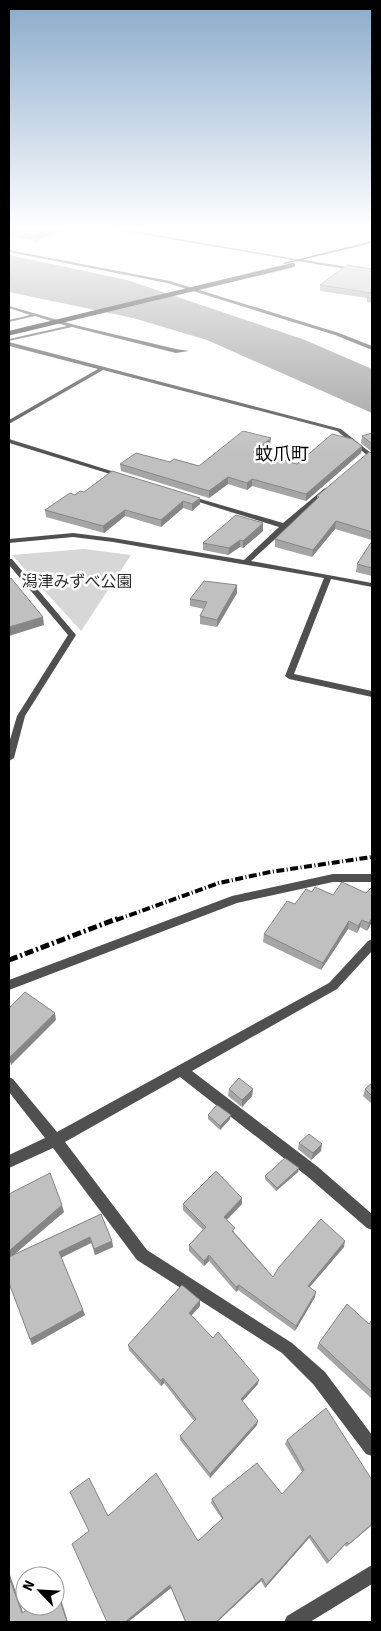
<svg xmlns="http://www.w3.org/2000/svg" width="381" height="1631" viewBox="0 0 381 1631" font-family="Signika,'Noto Sans JP',sans-serif">
	<style>
		.green { fill: #d7d7d7 }
		.water { fill: #9e9e9e }
		.lines { fill: none; stroke-linecap: round; stroke-linejoin: round }
		.minor { fill: #505050; fill-rule: evenodd }
		.tertiary { fill: #505050; fill-rule: evenodd }
		.secondary { fill: #1d1d1d; fill-rule: evenodd }
		.rail-far1 { stroke: #000; stroke-width: 4; stroke-dasharray: 8 2.5 1 2.5; stroke-linecap: butt }
		.rail { stroke: #000; stroke-width: 5; stroke-dasharray: 9 3 2 3; stroke-linecap: butt }
		.secondary-bridge { stroke: #1d1d1d; stroke-width: 4.5 }
		.wall { fill: #a5a5a5 }
		.shaded-wall { fill: #868686 }
		.building { fill: #c0c0c0; stroke: #868686 }
		.labels { text-anchor: middle; stroke-width: 5; stroke-linejoin: round; paint-order: stroke }
		.far-park-label { font-size: 16px; fill: #2e2e2e; stroke: #fff }
		.far-quarter-label { font-size: 18px; fill: #000; stroke: #fff }
	</style>
	<rect width="100%" height="100%" fill="#fff"/>
	<!-- green -->
	<path class="green" d="M84,549L131,555L81,631L12,555Z"/>
	<!-- water -->
	<path class="water" d="M9,255L127,280L305,340L372,369V413L207,340L133,318L9,292Z"/>
	<g class="lines">
		<!-- minor -->
		<path class="minor" d="M9,250L170,281L339,333L372,346V350L335,335L167,283L9,252Z
			M299,259L372,271V273L297,261Z
			M9,306L75,325L176,349L189,351L176,353L72,327L9,341V339L67,326L35,316L9,322V320L30,315L9,308Z
			M9,342L341,429L372,454V459L337,431L103,370L9,424V420L98,369L9,346Z
			M9,439L124,475L125,476L120,477L9,443Z
			M325,488L330,489L251,561L372,583V587L331,579L294,674L372,691V697L289,679L285,676L324,578L113,542L73,537L9,543V539L73,533L113,538L244,560L279,527L186,498V496H190L283,523Z
			M9,559H12L76,635L25,716L14,758L9,761V743L17,716L68,635L9,565Z
			M372,939V951L337,989L192,1071L318,1167L372,1214V1230L367,1228L308,1177L180,1077L65,1142L147,1250L292,1343L325,1372L372,1435V1456L366,1454L313,1384L282,1353L137,1260L53,1148L9,1168V1155L45,1138L9,1092V1077L13,1079L57,1132L329,983L368,941Z
			M372,1565V1584L310,1622H284L287,1616Z"/>
		<!-- tertiary -->
		<path class="tertiary" d="M105,228H116L301,260L299,261Z
			M333,874H372V882H333L237,903L9,990V980L232,896Z"/>
		<!-- secondary -->
		<path class="secondary" d="M372,241V243L285,264L283,263Z"/>
		<!-- rail-far1 -->
		<path class="rail-far1" d="M116,920L219,883L270,872L372,857"/>
		<!-- rail -->
		<path class="rail" d="M9,960L119,918"/>
		<!-- secondary-bridge -->
		<path class="secondary-bridge" d="M10,333L293,265"/>
	</g>
	<!-- wall -->
	<path class="wall" d="M9,228H66L36,241L9,236Z
		M372,269V303L367,302V298L320,291V285Z
		M372,433V452L361,443L362,436Z
		M270,445L259,454L297,464L362,446L361,453L306,501L252,486L247,490L228,484L209,498L121,471L120,464L170,462L199,466Z
		M372,453V540L335,529L312,557L275,547V539L317,499V496Z
		M84,492L200,498V504L192,511L183,508L161,527L125,516L104,533L46,517L45,510L75,495Z
		M263,531L243,548L240,547L228,555L203,550V543Z
		M372,541V576L356,572L357,564Z
		M237,585V593L217,627L200,624V616L204,609L190,606V599Z
		M372,887V922L367,931L360,927L357,933L348,929L321,970L263,942L264,934L295,904L312,892L333,895L366,893Z
		M372,1083V1104L363,1096L365,1089Z
		M229,1089H253L252,1096L242,1107L228,1096Z
		M208,1115L230,1119L220,1130L208,1119Z
		M299,1143L321,1151L311,1160L298,1149Z
		M299,1168L298,1172L276,1191L265,1179V1176Z
		M9,1194L64,1212L13,1255L101,1214L112,1241L113,1247L95,1255L91,1243L61,1258L83,1310L85,1315L32,1345L9,1283Z
		M242,1198V1204L227,1220L235,1233L273,1277L344,1247L310,1287L315,1297L295,1331L238,1290L236,1292L209,1261L204,1266L189,1251V1245L203,1230L183,1210V1204Z
		M200,1306L191,1316L258,1384L242,1401L257,1425L210,1478L180,1440V1436L194,1421L164,1383L161,1386L129,1350L128,1345Z
		M372,1320V1399L317,1348L319,1343L369,1324Z
		M287,1440L372,1525L346,1547L345,1545L327,1564L309,1538L265,1588L261,1581L217,1622H185L171,1588L128,1622H107L108,1516L198,1541L222,1519L211,1503L212,1499L282,1494L302,1472L285,1444Z"/>
	<!-- shaded-wall -->
	<path class="shaded-wall" d="M53,228H66L36,241V235Z
		M271,438L270,445L253,459V452Z
		M362,446L361,453L306,501V494Z
		M228,477V484L209,498V491Z
		M252,479V486L247,490V483Z
		M200,498V504L192,511V504Z
		M183,501V508L161,527V520Z
		M125,510V516L104,533L103,526Z
		M336,521L335,529L312,557L313,550Z
		M263,523V531L243,548V541Z
		M240,540V547L228,555L229,548Z
		M237,585V593L217,627V620Z
		M43,617L44,625L9,636V627Z
		M372,918V922L367,931L369,923Z
		M362,920L360,927L357,933L358,926Z
		M349,921L348,929L321,970L323,963Z
		M55,1013L56,1020L11,1065L9,1058Z
		M253,1089L252,1096L242,1107V1100Z
		M231,1115L230,1119L220,1130V1126Z
		M322,1144L321,1151L311,1160L313,1153Z
		M299,1168L298,1172L276,1191L277,1188Z
		M242,1198V1204L223,1223L224,1217Z
		M62,1205L64,1212L9,1259V1251Z
		M90,1237L91,1243L60,1258L59,1252Z
		M112,1241L113,1247L95,1255L94,1249Z
		M345,1241L344,1247L306,1291L308,1286Z
		M209,1255V1261L204,1266V1261Z
		M239,1285L238,1290L236,1292V1287Z
		M316,1292L315,1297L295,1331L296,1326Z
		M200,1300V1306L189,1318V1313Z
		M83,1310L85,1315L32,1345L30,1339Z
		M163,1378L164,1383L161,1386V1381Z
		M259,1380L258,1384L240,1404L241,1399Z
		M258,1421L257,1425L210,1478V1474Z
		M372,1524V1525L346,1547L349,1544Z
		M310,1535L309,1538L265,1588L266,1585Z
		M9,1572L24,1615L22,1613L9,1577Z
		M262,1578L261,1581L217,1622V1621Z
		M170,1585L171,1588L128,1622H125Z
		M57,1591L59,1593L68,1622H67Z"/>
	<!-- building -->
	<path class="building" d="M9,228H53L36,235L9,231Z
		M347,265L372,269V298L367,297L372,293L320,285Z
		M243,431L271,438L253,452L297,464L332,434L352,439L362,446L306,494L252,479L247,483L228,477L209,491L120,464L136,453L170,462L174,459L199,466Z
		M372,433V444L362,436Z
		M369,452L372,453V532L336,521L313,550L275,539L319,497L317,496Z
		M112,471L200,498L192,504L183,501L161,520L125,510L103,526L45,510L70,493L75,495L80,491L84,492Z
		M236,515L263,523L243,541L240,540L229,548L203,543Z
		M372,541V568L357,564Z
		M11,578L43,617L9,627V579Z
		M204,581L237,585L217,620L200,616L207,602L190,599Z
		M342,882L366,893L372,887V918L369,923L362,920L358,926L349,921L323,963L264,934L287,901L295,904L306,889L312,892L315,887L333,895Z
		M25,992L55,1013L9,1058V1008Z
		M239,1078L253,1089L242,1100L229,1089Z
		M372,1083V1096L365,1089Z
		M217,1105L231,1115L220,1126L208,1115Z
		M309,1134L322,1144L313,1153L299,1143Z
		M285,1158L299,1168L277,1188L265,1176Z
		M216,1171L242,1198L224,1217L235,1228L232,1231L273,1277L279,1267L321,1219L345,1241L308,1286L316,1292L296,1326L239,1285L236,1287L209,1255L204,1261L189,1245L206,1227L183,1204Z
		M50,1173L62,1205L9,1251V1194Z
		M101,1214L112,1241L94,1249L90,1237L59,1252L83,1310L30,1339L9,1283V1257Z
		M182,1285L200,1300L189,1313L213,1338L218,1332L259,1380L241,1399L258,1421L210,1474L180,1436L196,1419L163,1378L161,1381L128,1345Z
		M347,1304L369,1324L372,1320V1392L319,1343Z
		M326,1408L372,1480V1524L349,1544L347,1542L329,1561L310,1535L266,1585L262,1578L217,1621V1622H186L170,1585L125,1622H107L72,1544L89,1531L70,1492L89,1478L108,1516L156,1473L198,1541L223,1518L212,1499L257,1463L282,1494L304,1470L287,1440Z
		M9,1577L22,1613L33,1606H55V1593L57,1591L67,1622H9Z"/>
	<!-- sky -->
	<linearGradient id="sky" x2="0" y2="1"><stop stop-color="#8aabca"/><stop offset="0.5" stop-color="#fff"/><stop offset="1" stop-color="#fff" stop-opacity="0"/></linearGradient>
	<rect width="381" height="457" fill="url(#sky)"/>
	<g class="labels">
		<!-- far-park labels -->
		<g class="far-park-label">
			<text x="77" y="587">潟津みずべ公園</text>
		</g>
		<!-- far-quarter labels -->
		<g class="far-quarter-label">
			<text x="282" y="460">蚊爪町</text>
		</g>
	</g>
	<!-- border -->
	<rect width="381" height="1631" fill="none" stroke="#000000" stroke-width="20"/>
	<!-- north arrow -->
	<g transform="translate(40 1591) rotate(295)"><circle r="24" fill="#ffffff" stroke="#999999"/>
	<path d="M0-4L9 19L0 12L-9 19Z" fill="#000000"/>
	<text y="-8" font-size="14" font-weight="bold" text-anchor="middle" fill="#000000">N</text>
	</g>
</svg>
